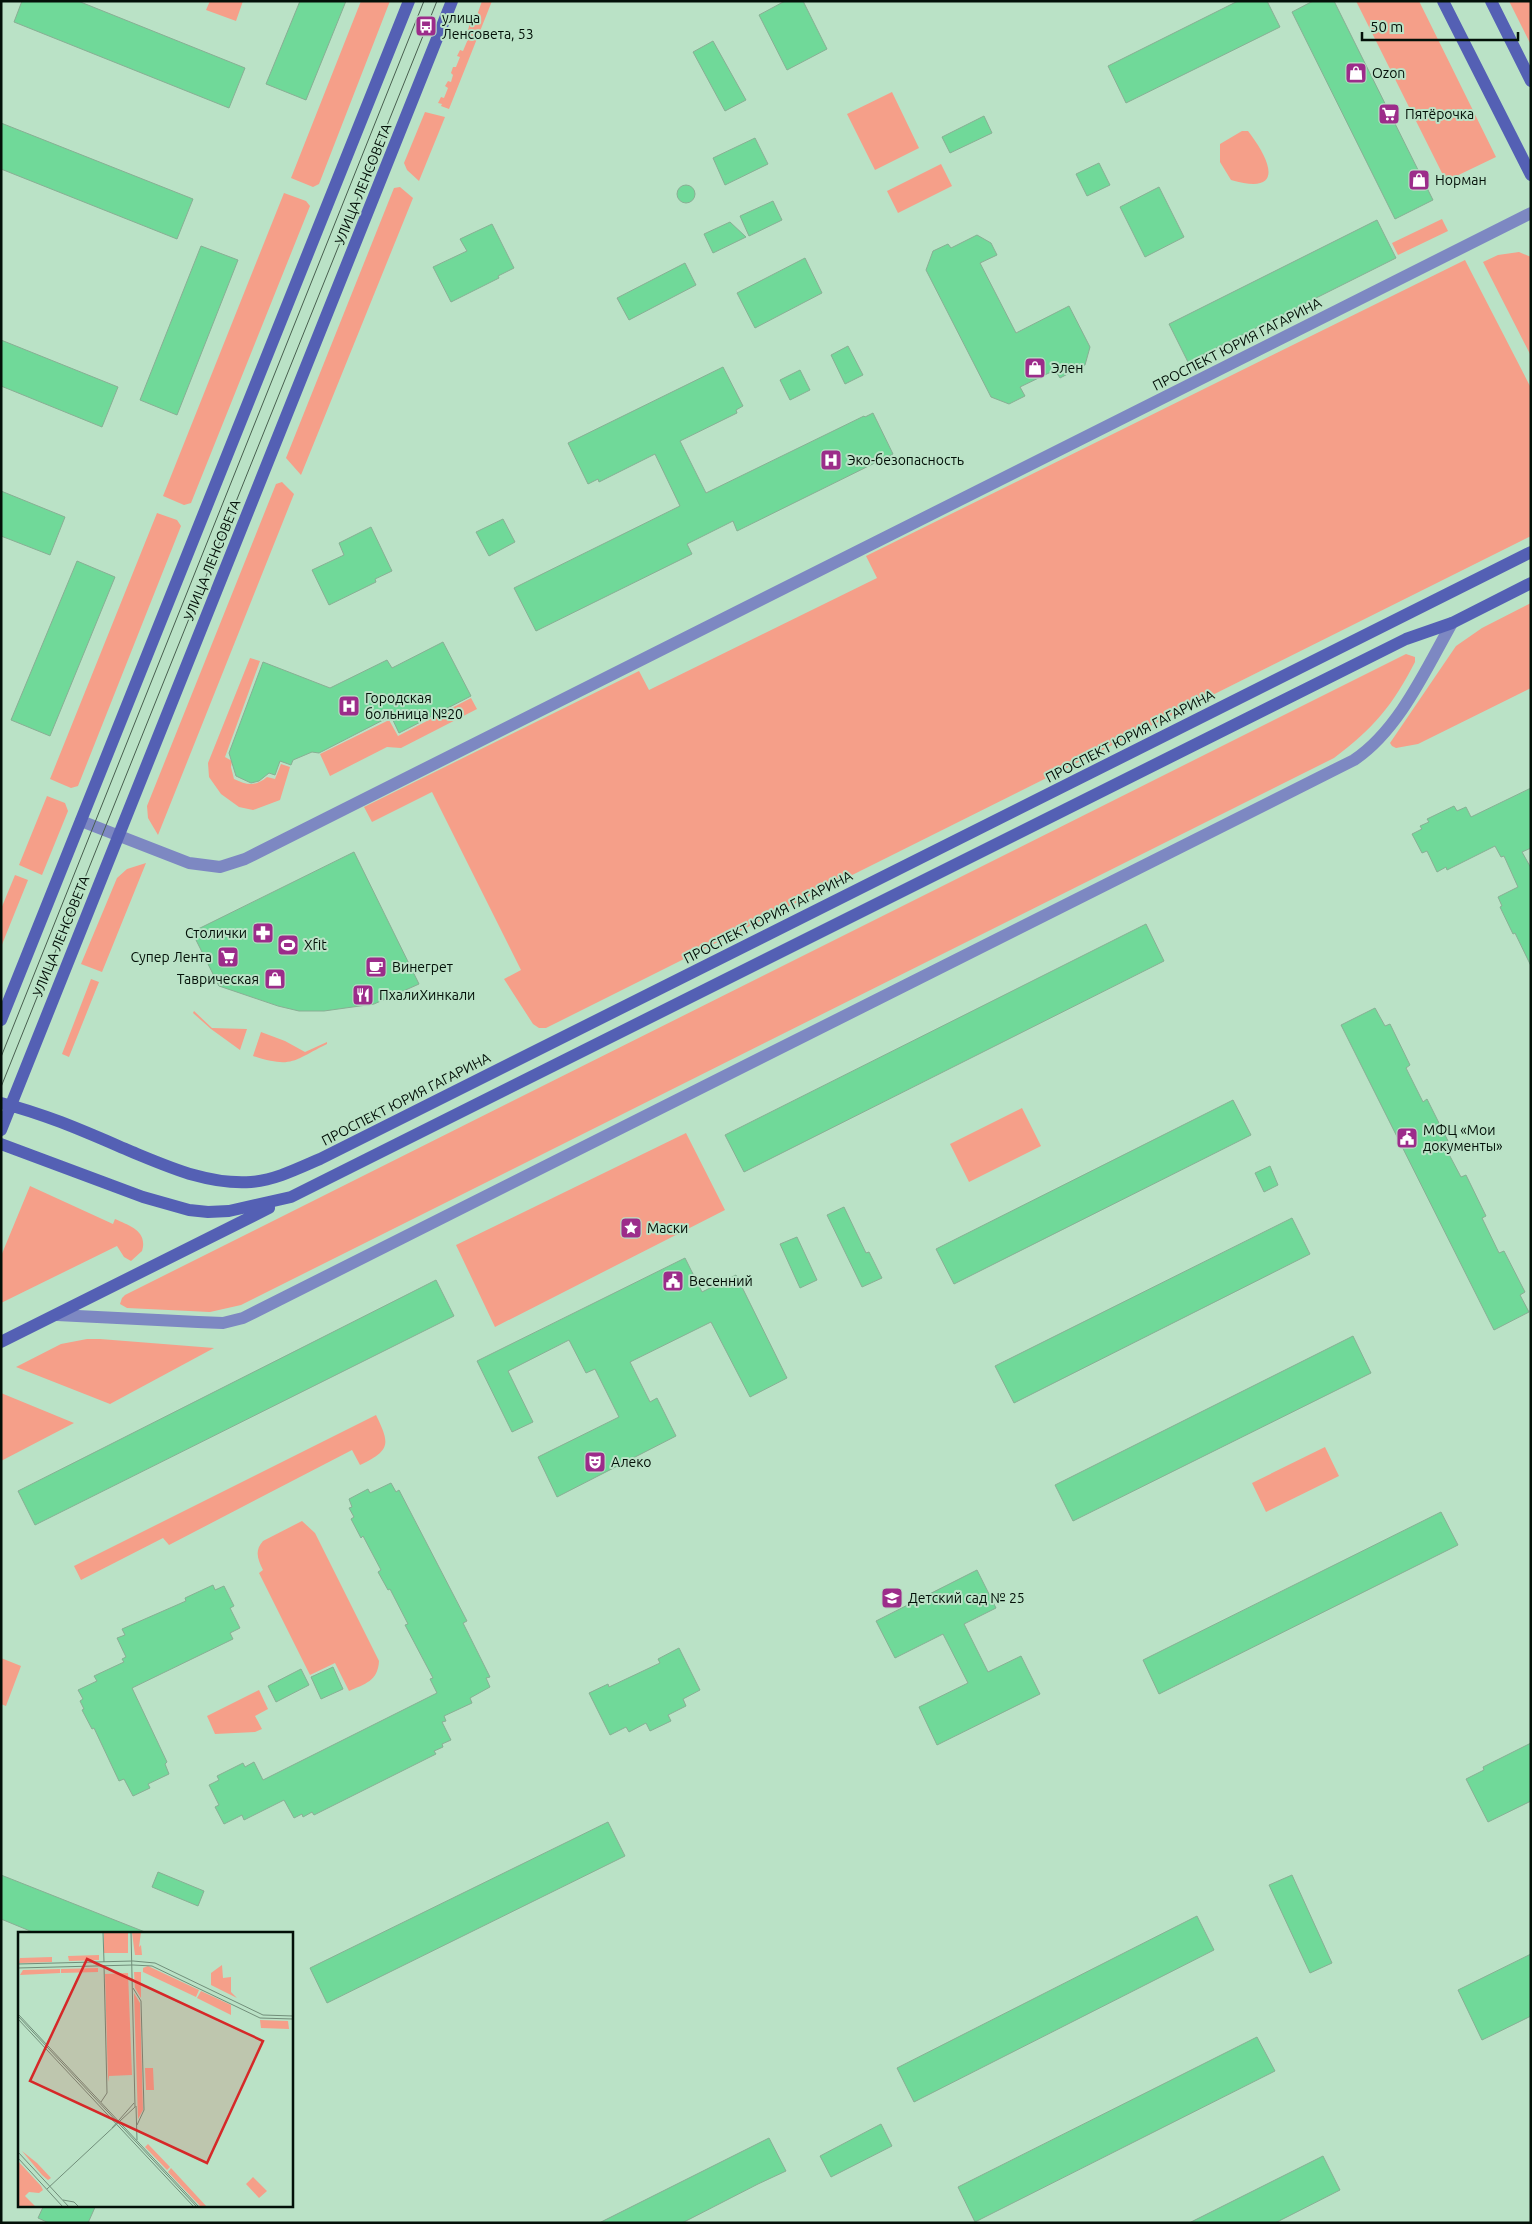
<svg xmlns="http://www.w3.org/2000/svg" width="1532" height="2224" viewBox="0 0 1532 2224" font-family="Ubuntu,sans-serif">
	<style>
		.green { fill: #f59f89 }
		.building { fill: #70d999; stroke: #88af94 }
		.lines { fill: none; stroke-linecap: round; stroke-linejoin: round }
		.street { stroke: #7d88c2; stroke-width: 12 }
		.secondary { stroke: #5460b4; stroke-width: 12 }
		.tram { stroke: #485f4f; stroke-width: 1 }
		.labels { text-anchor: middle; stroke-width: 4; stroke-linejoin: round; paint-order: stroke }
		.poi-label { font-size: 14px; fill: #031008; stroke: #bae2c6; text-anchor: start }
		.street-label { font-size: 14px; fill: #031008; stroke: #bae2c6 }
		.inset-road { fill: none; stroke: #718e7a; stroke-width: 1 }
		.view { fill: #d62828; fill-opacity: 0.15; stroke: #d62828; stroke-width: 2.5 }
		.inset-edge { fill: none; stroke: #031008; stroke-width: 2.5 }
	</style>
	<rect width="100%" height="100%" fill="#bae2c6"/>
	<!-- green -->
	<path class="green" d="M210,1H243L236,21L206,10Z
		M361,1H390L319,184L313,187L291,178Z
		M482,1H492L449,109L441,106L442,104L438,103L441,97L444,98L448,88L445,86L448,81L451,82L453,75L451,73L453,67H456L460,57L457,56L460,50L463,51L471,32L468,30L470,23L474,24Z
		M1356,1H1419L1496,157L1446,181Z
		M1509,1H1531V45Z
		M892,92L919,148L875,170L847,114Z
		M425,112L445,117L419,181L407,170L404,163Z
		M1242,131H1248L1251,135C1273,165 1282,195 1231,180L1220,162V144Z
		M941,164L952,186L898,213L887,191Z
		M400,187L413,198L301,475L286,458L394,188Z
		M284,193L306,201L310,206L191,503L184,505L163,496Z
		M1442,219L1448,231L1398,255L1392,243Z
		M1519,252L1531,257V356L1483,262L1498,255Z
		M1465,260L1531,388V536L546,1028H539L533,1024L504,979L521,970L432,792L372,822L364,807L639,671L649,690L877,578L866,556Z
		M282,482L294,494L158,835L148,818L147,806L276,484Z
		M157,513L177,520L181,526L78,786L71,788L50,779Z
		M1531,603V688L1418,744L1396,748L1392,746L1390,743L1456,646L1482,628Z
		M1406,654L1415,657V662C1393,705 1373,729 1334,758L241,1305L210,1312L127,1308L120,1304L122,1298L125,1295Z
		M250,658L260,661L225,757L232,761L231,767L234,779C247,785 255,787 267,777L275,779L281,764L290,767L280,800L253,810L239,807L221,794L209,777L208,763Z
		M471,698L477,709L401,748L387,747L330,776L320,754L389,720L398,736Z
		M47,796L65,803L68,811L42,875L19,865Z
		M146,863L102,972L81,964L117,878L127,869Z
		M15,875L28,880L1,947V909Z
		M91,979L99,982L69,1057L62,1054Z
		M194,1011L212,1028L247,1029L240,1050L211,1029L193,1013Z
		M261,1032L285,1041L305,1052L327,1042V1044C294,1060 293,1069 253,1056Z
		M1022,1108L1041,1146L969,1182L950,1144Z
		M686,1133L725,1210L495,1327L456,1245Z
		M30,1186L113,1224L115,1219C130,1226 148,1231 142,1251L131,1261L124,1257L117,1246L1,1303V1256Z
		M87,1339H100L214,1348L110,1404L16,1367L61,1344Z
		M1,1393L74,1423L1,1461Z
		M376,1415C390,1444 391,1450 360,1465L352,1450L169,1545L163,1538L81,1580L74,1566Z
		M1325,1447L1339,1476L1266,1512L1252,1483Z
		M302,1521L315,1533L379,1661C378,1681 365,1684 349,1691L335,1663L310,1675L259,1573L263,1570C258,1560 254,1551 263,1541Z
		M1,1658L21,1666L6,1706L1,1704Z
		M259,1690L268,1709L255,1716L262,1729L255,1732L215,1734L207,1716Z"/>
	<!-- building -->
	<path class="building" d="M22,1H78L245,68L229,108L14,22Z
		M300,1H346L306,100L266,84Z
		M785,1H803L827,49L787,70L759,15Z
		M1238,1H1267L1280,27L1126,103L1108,66Z
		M1313,1H1334L1433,200L1395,219L1292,12Z
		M713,41L746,100L725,111L693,52Z
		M984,116L992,133L950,153L942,137Z
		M1,123L193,199L177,239L1,169Z
		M755,138L768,164L725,185L713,158Z
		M1099,163L1110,185L1087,196L1076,174Z
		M677 194a9 9 0 1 1 18 0a9 9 0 1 1-18 0Z
		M1159,187L1184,237L1145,257L1120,207Z
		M773,201L782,220L749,236L740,216Z
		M1377,220L1396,258L1188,362L1169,324Z
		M730,222L746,237L713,253L704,234Z
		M492,224L514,268L498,276L499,278L451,302L433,267L467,251L460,239Z
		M977,235L991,243L997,255L980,263L1016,333L1069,306L1090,347L1085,365L1060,378L1055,370L1020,387L1025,396L1009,404L991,397L926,270L933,251L948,244L951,248Z
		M201,246L238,260L177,415L140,400Z
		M805,258L822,293L755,328L737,293Z
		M685,263L696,285L629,320L617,298Z
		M1,340L118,387L102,427L1,386Z
		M848,346L863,375L845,384L831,355Z
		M723,367L743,406L736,410L737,413L680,441L706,493L864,416L865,417L873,413L893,454L737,531L733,521L687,544L692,554L536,631L514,588L680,506L655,454L599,482L598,479L588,484L568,443Z
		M800,370L810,390L790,400L780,380Z
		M1,491L65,517L50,555L1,536Z
		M503,519L515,542L489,556L476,532Z
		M371,527L392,571L375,579L376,582L329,605L312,570L344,555L339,543Z
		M77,561L115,577L50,736L11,720Z
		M443,642L471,696L399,733L391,716L319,753L312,752L293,760L291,765L280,761L275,775L269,773L259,781L251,783L236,776L229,753L263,662L330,688L387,660L392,668Z
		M1531,788V848L1522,852L1531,868V966L1515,933L1513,934L1500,907L1502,906L1498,897L1518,887L1504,856L1501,857L1495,846L1447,870L1446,867L1437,872L1427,851L1422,853L1412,834L1422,829L1420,826L1429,822L1427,819L1454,806L1457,811L1466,807L1471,817Z
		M354,852L419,984L374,1004L324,1011H299L278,1006L219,986L192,932Z
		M1146,924L1164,961L744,1172L725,1135Z
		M1375,1008L1385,1026L1390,1024L1410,1065L1406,1068L1423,1102L1427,1099L1448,1141L1443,1143L1461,1177L1466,1175L1486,1216L1482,1218L1499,1253L1504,1251L1525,1292L1520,1295L1529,1312L1494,1330L1341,1025Z
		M1233,1100L1251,1135L954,1284L936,1249Z
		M1270,1166L1278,1185L1264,1192L1255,1173Z
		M844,1207L866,1253L869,1252L882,1278L862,1287L827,1215Z
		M1292,1218L1310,1254L1014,1403L995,1366Z
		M797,1237L817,1280L800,1288L780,1244Z
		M685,1258L702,1292L736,1275L787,1378L750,1397L711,1322L630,1362L650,1402L657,1398L676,1436L557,1497L538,1457L619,1417L595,1369L586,1373L569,1340L508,1371L533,1422L512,1432L477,1361Z
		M436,1280L454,1316L35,1525L18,1491Z
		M1353,1336L1371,1373L1073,1521L1055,1485Z
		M391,1483L396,1492L399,1490L467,1621L463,1623L490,1677L486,1678L490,1687L470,1698L472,1703L444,1716L446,1721L442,1722L451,1740L442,1744L443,1747L434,1751L436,1754L314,1815L312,1812L303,1817L302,1814L294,1818L284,1800L244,1820L242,1815L224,1824L215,1807L219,1805L209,1785L219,1780L217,1776L243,1763L245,1767L254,1762L263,1780L437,1693L430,1679L433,1678L405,1625L408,1624L390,1589L388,1590L378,1572L381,1570L363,1536L361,1538L351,1519L354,1517L349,1508L352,1507L349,1499L368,1489L370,1493Z
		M1441,1512L1458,1545L1159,1694L1143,1660Z
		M977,1570L996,1608L964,1624L988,1672L1021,1656L1040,1694L937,1745L919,1707L968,1683L943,1634L895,1658L876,1621Z
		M213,1585L215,1590L224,1586L234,1606L230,1608L240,1628L230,1633L233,1639L132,1688L167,1762L165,1764L169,1774L148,1784L150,1788L133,1796L124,1779L119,1781L94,1728L92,1729L82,1710L84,1709L80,1701L83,1699L78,1690L97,1681L94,1676L124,1662L122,1659L126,1657L117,1638L125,1635L122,1629L186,1601L185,1598Z
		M679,1648L700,1690L683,1699L686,1706L668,1715L671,1721L650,1731L646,1723L629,1732L626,1727L610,1735L589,1693L608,1684L609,1687L660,1663L658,1659Z
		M333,1667L343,1689L321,1699L311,1677Z
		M301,1669L309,1685L276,1702L268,1686Z
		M1531,1743V1801L1488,1822L1466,1779L1484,1770L1483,1767Z
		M608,1822L625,1856L327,2003L310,1968Z
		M158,1872L204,1891L198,1906L152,1887Z
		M1,1875L145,1932V1933H35L1,1919Z
		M1292,1875L1332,1963L1310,1973L1269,1885Z
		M1197,1916L1214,1950L914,2102L897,2068Z
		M1531,1954V2016L1482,2040L1458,1990Z
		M1257,2037L1275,2071L975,2222L958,2187Z
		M881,2124L892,2146L831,2177L820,2156Z
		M769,2138L786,2171L758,2184L682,2223H599Z
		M1323,2156L1340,2190L1275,2223H1189Z
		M44,2205H96L88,2223H49L38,2218Z"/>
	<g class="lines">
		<!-- street -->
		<path class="street" d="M81,821L189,863L220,867L245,859L1531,213
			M57,1315L198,1322L223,1323L243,1318L1354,760C1399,730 1426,669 1452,623"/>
		<!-- secondary -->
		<path class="secondary" d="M1443,1L1531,175
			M1491,1L1531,81
			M1,1020L409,1
			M1,1103C46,1114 88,1133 130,1151C169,1167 208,1185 251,1182C275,1180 297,1169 320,1159L1531,552
			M1,1130L452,1
			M1,1144L143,1197L189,1210L208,1212L229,1211L291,1197L1406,639L1452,623L1531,583
			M1,1342L269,1208"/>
		<!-- tram -->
		<path class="tram" d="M1,1057L424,1
			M1,1087L437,1"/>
	</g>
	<!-- icons -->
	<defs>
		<g id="bus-square" transform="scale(1.125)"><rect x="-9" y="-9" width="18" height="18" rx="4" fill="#9c2c8a" stroke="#bae2c6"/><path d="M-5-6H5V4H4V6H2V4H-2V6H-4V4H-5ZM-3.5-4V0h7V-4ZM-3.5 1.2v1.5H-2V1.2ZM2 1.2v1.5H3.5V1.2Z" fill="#fff"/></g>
		<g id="shop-square" transform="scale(1.125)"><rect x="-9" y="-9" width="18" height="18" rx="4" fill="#9c2c8a" stroke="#bae2c6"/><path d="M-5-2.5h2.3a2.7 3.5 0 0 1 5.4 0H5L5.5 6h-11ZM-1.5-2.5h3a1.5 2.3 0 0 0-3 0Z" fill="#fff"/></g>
		<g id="supermarket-square" transform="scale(1.125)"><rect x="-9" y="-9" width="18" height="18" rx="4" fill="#9c2c8a" stroke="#bae2c6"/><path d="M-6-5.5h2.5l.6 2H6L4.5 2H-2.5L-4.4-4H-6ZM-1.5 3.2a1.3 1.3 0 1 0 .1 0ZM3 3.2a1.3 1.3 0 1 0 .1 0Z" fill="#fff"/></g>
		<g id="hospital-square" transform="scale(1.125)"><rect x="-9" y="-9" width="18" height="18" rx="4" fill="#9c2c8a" stroke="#bae2c6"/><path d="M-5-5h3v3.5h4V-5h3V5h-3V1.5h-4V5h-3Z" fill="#fff"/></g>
		<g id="pharmacy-square" transform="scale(1.125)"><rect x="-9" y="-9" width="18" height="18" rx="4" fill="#9c2c8a" stroke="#bae2c6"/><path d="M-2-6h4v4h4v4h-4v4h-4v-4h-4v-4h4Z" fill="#fff"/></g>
		<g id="stadium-square" transform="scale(1.125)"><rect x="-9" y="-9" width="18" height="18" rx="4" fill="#9c2c8a" stroke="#bae2c6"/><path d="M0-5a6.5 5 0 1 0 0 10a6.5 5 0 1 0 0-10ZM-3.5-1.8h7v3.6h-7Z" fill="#fff"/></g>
		<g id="cafe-square" transform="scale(1.125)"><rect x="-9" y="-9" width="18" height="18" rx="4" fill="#9c2c8a" stroke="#bae2c6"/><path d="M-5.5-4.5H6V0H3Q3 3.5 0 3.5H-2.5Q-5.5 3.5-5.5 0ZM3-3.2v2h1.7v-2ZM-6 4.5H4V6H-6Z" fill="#fff"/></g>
		<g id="restaurant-square" transform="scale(1.125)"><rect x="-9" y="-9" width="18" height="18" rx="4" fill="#9c2c8a" stroke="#bae2c6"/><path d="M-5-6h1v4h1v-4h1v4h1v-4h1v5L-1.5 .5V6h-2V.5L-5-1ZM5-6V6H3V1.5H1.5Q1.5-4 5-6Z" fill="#fff"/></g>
		<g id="civic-square" transform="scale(1.125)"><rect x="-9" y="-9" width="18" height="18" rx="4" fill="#9c2c8a" stroke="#bae2c6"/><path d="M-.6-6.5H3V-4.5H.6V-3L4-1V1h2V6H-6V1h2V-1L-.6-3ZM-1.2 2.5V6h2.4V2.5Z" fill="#fff"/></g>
		<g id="sight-square" transform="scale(1.125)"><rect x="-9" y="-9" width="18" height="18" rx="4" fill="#9c2c8a" stroke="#bae2c6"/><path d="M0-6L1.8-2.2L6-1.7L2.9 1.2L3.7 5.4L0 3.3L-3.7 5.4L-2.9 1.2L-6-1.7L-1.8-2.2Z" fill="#fff"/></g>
		<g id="theatre-square" transform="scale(1.125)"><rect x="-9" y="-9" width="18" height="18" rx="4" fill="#9c2c8a" stroke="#bae2c6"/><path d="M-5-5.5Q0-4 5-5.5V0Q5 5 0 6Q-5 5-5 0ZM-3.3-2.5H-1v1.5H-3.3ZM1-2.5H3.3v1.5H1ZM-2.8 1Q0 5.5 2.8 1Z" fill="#fff"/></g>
		<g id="school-square" transform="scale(1.125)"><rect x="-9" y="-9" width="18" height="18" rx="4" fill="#9c2c8a" stroke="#bae2c6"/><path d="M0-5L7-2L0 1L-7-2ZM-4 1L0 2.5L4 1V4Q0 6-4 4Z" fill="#fff"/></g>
	</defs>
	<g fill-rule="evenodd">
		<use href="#bus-square" x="426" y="26"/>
		<use href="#shop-square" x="1356" y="73"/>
		<use href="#supermarket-square" x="1389" y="114"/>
		<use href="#shop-square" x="1419" y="180"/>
		<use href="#shop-square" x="1035" y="368"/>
		<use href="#hospital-square" x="831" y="460"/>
		<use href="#hospital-square" x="349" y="706"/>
		<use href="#pharmacy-square" x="263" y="933"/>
		<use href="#stadium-square" x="288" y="945"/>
		<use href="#supermarket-square" x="228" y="957"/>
		<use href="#cafe-square" x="376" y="967"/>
		<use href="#shop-square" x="275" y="979"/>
		<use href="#restaurant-square" x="363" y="995"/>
		<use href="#civic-square" x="1407" y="1138"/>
		<use href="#sight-square" x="631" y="1228"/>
		<use href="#civic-square" x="673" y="1281"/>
		<use href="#theatre-square" x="595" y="1462"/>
		<use href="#school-square" x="892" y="1598"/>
	</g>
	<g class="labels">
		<!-- poi labels -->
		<g class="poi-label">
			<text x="442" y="23">улица<tspan x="442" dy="16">Ленсовета, 53</tspan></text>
			<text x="1372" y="78">Ozon</text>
			<text x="1405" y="119">Пятёрочка</text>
			<text x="1435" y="185">Норман</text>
			<text x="1051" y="373">Элен</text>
			<text x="847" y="465">Эко-безопасность</text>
			<text x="365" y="703">Городская<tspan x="365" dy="16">больница №20</tspan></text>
			<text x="247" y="938" text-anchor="end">Столички</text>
			<text x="304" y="950">Xfit</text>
			<text x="212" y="962" text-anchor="end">Супер Лента</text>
			<text x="392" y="972">Винегрет</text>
			<text x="259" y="984" text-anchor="end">Таврическая</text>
			<text x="379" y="1000">ПхалиХинкали</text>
			<text x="1423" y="1135">МФЦ «Мои<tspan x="1423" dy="16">документы»</tspan></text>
			<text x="647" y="1233">Маски</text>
			<text x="689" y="1286">Весенний</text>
			<text x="611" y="1467">Алеко</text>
			<text x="908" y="1603">Детский сад № 25</text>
		</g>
		<!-- street labels -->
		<g class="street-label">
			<text transform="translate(363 184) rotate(-68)" y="5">УЛИЦА ЛЕНСОВЕТА</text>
			<text transform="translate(1237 344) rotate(-27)" y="5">ПРОСПЕКТ ЮРИЯ ГАГАРИНА</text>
			<text transform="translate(212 560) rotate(-68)" y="5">УЛИЦА ЛЕНСОВЕТА</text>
			<text transform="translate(1130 736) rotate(-27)" y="5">ПРОСПЕКТ ЮРИЯ ГАГАРИНА</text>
			<text transform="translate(768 917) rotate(-27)" y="5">ПРОСПЕКТ ЮРИЯ ГАГАРИНА</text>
			<text transform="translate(61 936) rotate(-68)" y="5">УЛИЦА ЛЕНСОВЕТА</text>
			<text transform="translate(406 1099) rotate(-27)" y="5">ПРОСПЕКТ ЮРИЯ ГАГАРИНА</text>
		</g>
	</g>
	<!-- overview -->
	<g transform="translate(18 1932)">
		<rect width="275" height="275" fill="#bae2c6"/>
		<path d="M86,0H110V21H86ZM123,0L121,15L123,13L124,23H117L114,1ZM81,23V28L51,29L50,24ZM34,25V30L1,31L2,26ZM204,33L205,46L213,45V60L219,66L193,53V41ZM130,34L181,58L178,65L125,40V36ZM80,36V40L43,41V37ZM42,37V41L2,43L5,38ZM116,40H123V66L117,56ZM110,41L114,143L91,144L90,150L87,42ZM183,59L213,73V83L179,66ZM116,61L122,71L125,178L120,187ZM242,88L270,89L271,97L243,96ZM127,136H135L136,158H128ZM130,212L152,235L149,238L127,215ZM4,219L19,231L33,246L30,248L24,243ZM0,229L23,254L25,258L21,261L11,260L7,264L18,275H0ZM153,236L189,275H183L150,240ZM235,245L249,259L241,266L228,252Z" fill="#f59f89"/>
		<path class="inset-road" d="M85,0L86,30M115,29L137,31L245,83L275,84M0,32L115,29M115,33L134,34L242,86L275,87M0,36L115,33M115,56L123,69L126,178L119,193M0,82L181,275M0,84L179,275M0,87L176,275M83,170L89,161L86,33M118,174L119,208M94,196L116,171M0,220L51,275M0,226L45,275M29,257L117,175L113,0M45,268L56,270L61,275"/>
		<path class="view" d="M69,27L245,109L189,231L12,149Z"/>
		<rect width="275" height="275" class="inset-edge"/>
	</g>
	<!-- border -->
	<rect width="1532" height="2224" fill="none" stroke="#031008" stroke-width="5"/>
	<!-- scale -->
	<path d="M1362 32v8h156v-8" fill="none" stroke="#031008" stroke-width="2.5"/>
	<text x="1370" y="32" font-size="15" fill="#031008" stroke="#bae2c6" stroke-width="4" paint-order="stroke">50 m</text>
</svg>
